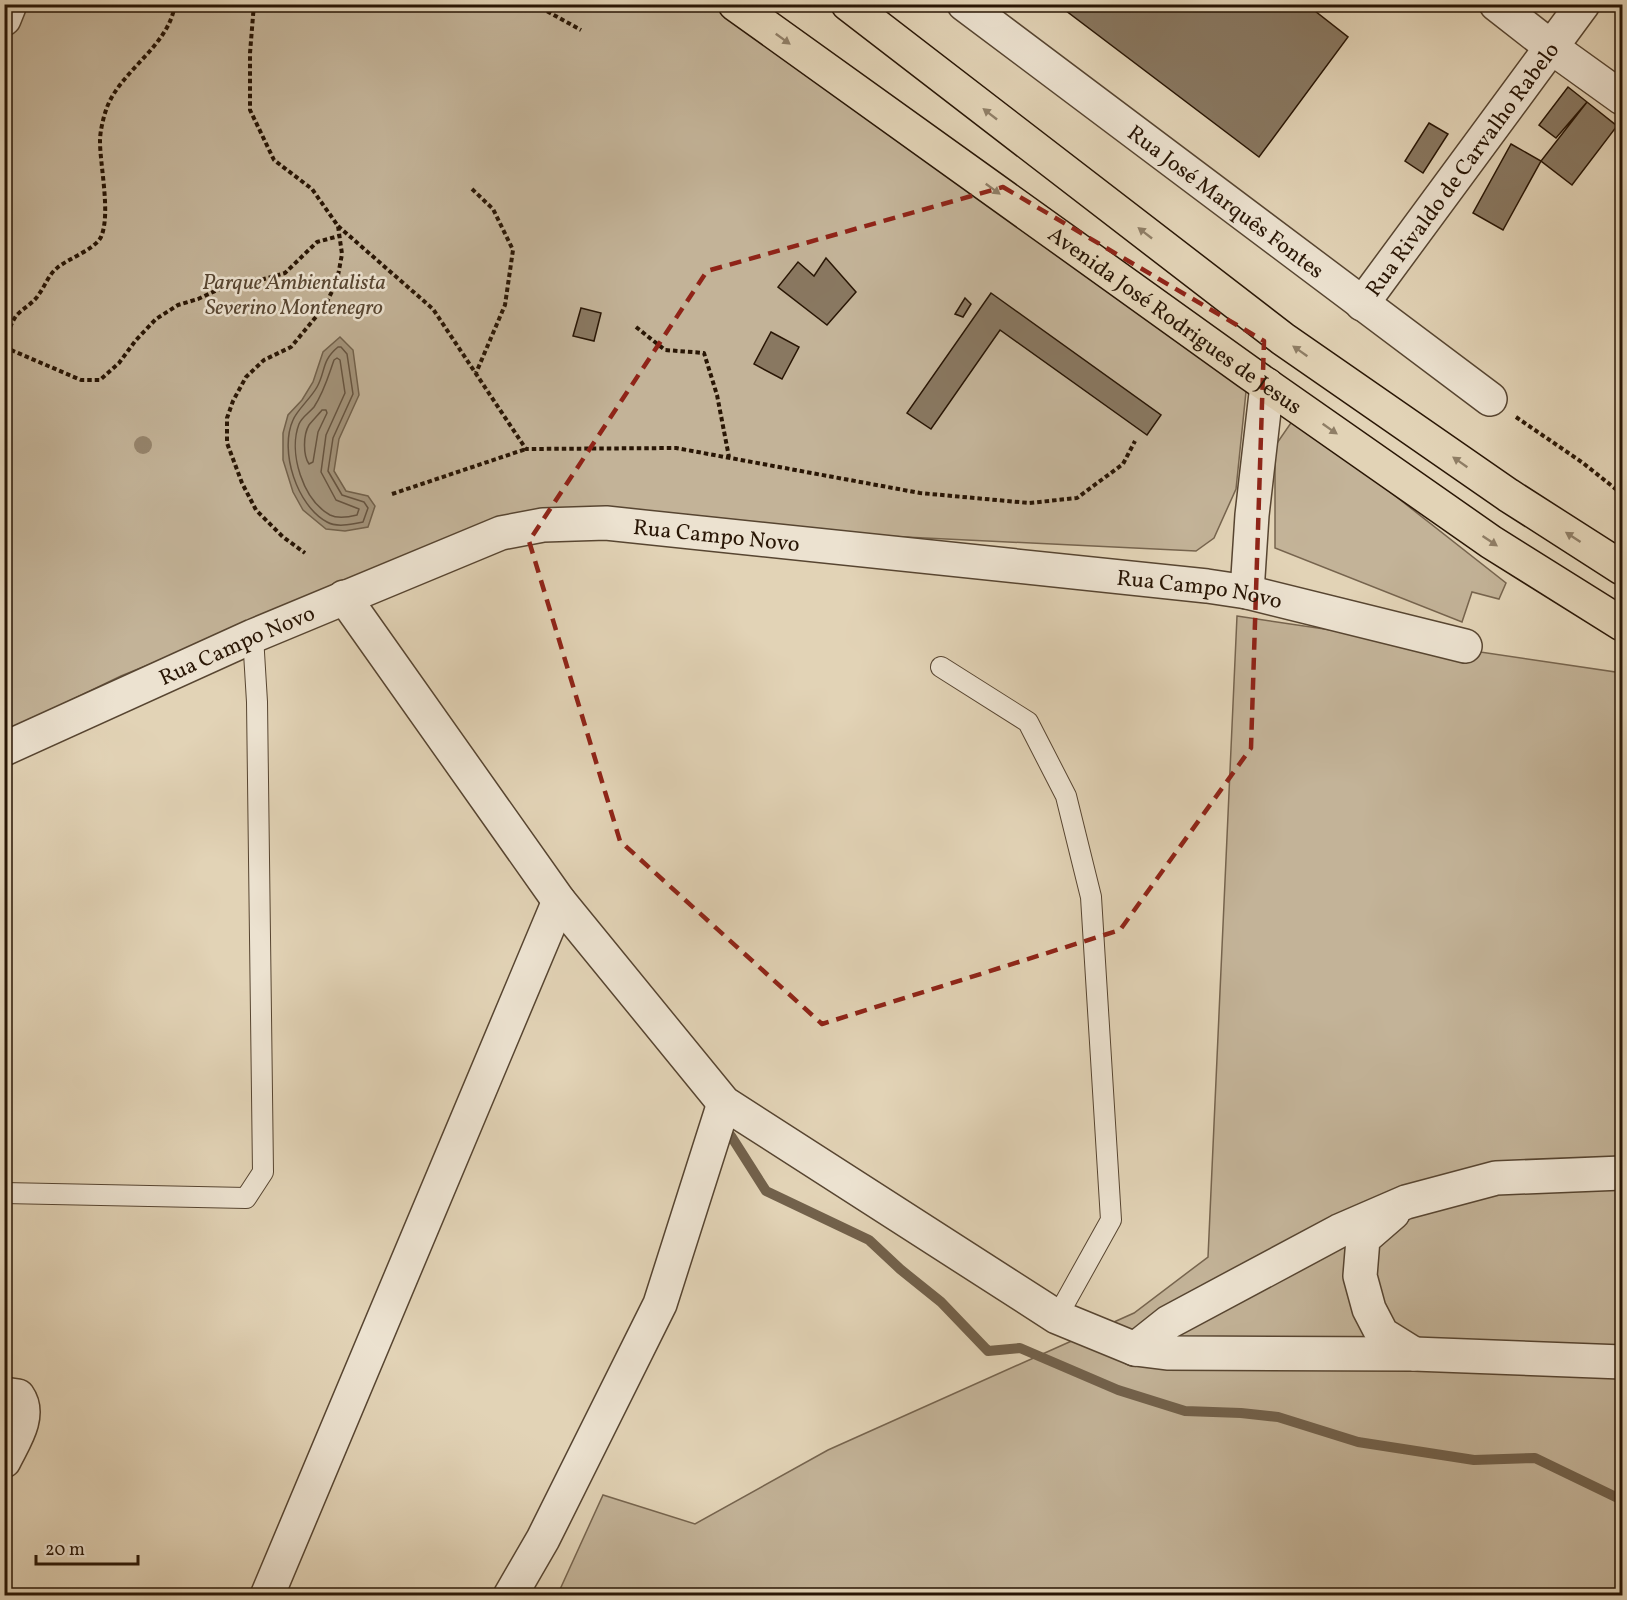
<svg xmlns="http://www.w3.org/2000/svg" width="1627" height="1600" viewBox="0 0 1627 1600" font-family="Vollkorn,serif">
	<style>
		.green { fill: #c3b398; stroke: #76644e; stroke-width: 1.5 }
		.water { fill: #a3937a; stroke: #72614b; stroke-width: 1.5 }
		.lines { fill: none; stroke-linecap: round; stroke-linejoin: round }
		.shore { stroke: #665440; stroke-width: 1.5 }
		.stream { stroke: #72614b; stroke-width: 10 }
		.building { fill: #897861; stroke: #291605; stroke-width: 1.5 }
		.service-casing { stroke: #574531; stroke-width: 22 }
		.minor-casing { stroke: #574531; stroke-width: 36 }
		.primary-casing { stroke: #291605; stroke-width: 36 }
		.path { stroke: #291605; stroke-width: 4; stroke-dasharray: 4.5 3; stroke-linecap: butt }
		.service { stroke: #ece2d0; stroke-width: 20 }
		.minor { stroke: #ece2d0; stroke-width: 33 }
		.primary { stroke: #e2d3b6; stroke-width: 33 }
		.tree { fill: #96856d }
		.oneway { fill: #8f7e66 }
		.marked { fill: none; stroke: #8f2418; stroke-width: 4.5; stroke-dasharray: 12 8; stroke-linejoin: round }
		.labels { text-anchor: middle; stroke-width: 5; stroke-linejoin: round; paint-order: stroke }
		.street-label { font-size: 22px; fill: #291605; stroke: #ece2d0 }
		.park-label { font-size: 22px; font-style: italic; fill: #574531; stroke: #ece2d0 }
	</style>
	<rect width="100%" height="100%" fill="#e2d3b6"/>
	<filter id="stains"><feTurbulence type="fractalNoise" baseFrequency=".00333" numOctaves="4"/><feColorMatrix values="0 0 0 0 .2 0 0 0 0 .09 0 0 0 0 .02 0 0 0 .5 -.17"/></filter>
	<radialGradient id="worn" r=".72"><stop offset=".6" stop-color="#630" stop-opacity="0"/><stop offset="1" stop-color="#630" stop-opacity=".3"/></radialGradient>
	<!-- green -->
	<path class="green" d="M21,5H734L1248,372L1236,489L1214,538L1196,551L843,534L597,511L406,560L121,676L5,732L4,47Z
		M1295,417L1506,583L1499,599L1472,592L1462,622L1275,548V446Z
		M1237,616L1622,673V1595L557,1596L603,1495L695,1524L828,1450L1134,1313L1208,1257Z"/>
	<!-- water -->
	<path class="water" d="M340,337L353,350L359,395L339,439L334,471L346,491L368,496L375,506L368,527L345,531L326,529L303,510L293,492L283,460V433L288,415L302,400L313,382L323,352Z"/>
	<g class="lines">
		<!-- shore -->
		<path class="shore" d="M338,347H341L347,354L353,394L333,438L328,471L342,495L364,502L368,508L363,522C353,524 337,528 327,522C297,506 279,451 293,420C297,410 311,398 317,387C326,371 321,361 338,347Z
			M337,358L340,360L345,393L326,435L321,472L336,500L359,509L357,515C349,517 338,519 330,515C303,500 288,453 299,424C302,417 309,413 314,407C324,392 328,377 334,360Z
			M322,410H326L327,413L318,432L313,462L309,464C303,455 303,435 309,425C313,420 318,415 322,410Z"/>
		<!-- stream -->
		<path class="stream" d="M731,1136L766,1191L869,1240L900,1269L941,1302L988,1351L1020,1348L1118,1390L1185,1411L1241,1413L1278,1417L1358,1442L1474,1460L1535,1458L1622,1500"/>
	</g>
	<!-- building -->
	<path class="building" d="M1057,4H1306L1348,37L1259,157Z
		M1568,87L1587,102L1556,138L1539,125Z
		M1587,102L1617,126L1572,185L1541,161Z
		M1429,123L1448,134L1423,173L1405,161Z
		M1511,144L1541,161L1503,230L1473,213Z
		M826,258L856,292L827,325L778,287L798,262L814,276Z
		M991,293L1161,415L1147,435L1000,330L931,429L907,413Z
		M965,298L971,304L963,317L955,314Z
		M581,308L601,313L594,341L573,336Z
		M771,332L799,347L782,379L754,364Z"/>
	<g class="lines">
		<!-- service casing -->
		<g class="service-casing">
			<path id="service" d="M941,667L1028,722L1066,796L1091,897L1111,1220L1057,1317
				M4,1193L246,1198L263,1172L257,702L253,636"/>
		</g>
		<!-- minor casing -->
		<g class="minor-casing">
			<g id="minor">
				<path id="s1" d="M964,4L1490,399"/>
				<path d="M1496,4L1551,47L1622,98"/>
				<path d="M4,19L10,4"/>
				<path id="s2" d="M1362,304L1583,4"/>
				<path d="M1247,592L1252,515L1267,385"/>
				<path d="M344,597L559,901L724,1103L1057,1317L1135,1349L1169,1322L1339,1231L1406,1202L1496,1178L1622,1173"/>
				<path id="s3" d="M4,749L253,636L501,533L543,525L606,523L1207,586L1247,592L1465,646"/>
				<path d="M1393,1213L1363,1239L1360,1276L1369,1309L1382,1334L1414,1354"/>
				<path d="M1135,1349L1167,1353L1414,1354L1622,1362"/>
				<path d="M4,1394L18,1396C32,1416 13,1442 4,1461"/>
				<path d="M267,1596L559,901"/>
				<path d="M510,1596L543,1539L660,1304L724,1103"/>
			</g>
		</g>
		<!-- primary casing -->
		<g class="primary-casing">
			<g id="primary">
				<path id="s4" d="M735,4L1248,372L1491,542L1622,624"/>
				<path d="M848,4L1283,339L1508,495L1622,568"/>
			</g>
		</g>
		<!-- path -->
		<path class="path" d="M254,4L250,53V110L274,160L312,189L338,226L342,254L337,281L325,306L291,347L264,360L246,377L233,401L227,418V443L242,483L256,510L283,537L305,553
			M534,4L581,30
			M472,189L493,209L513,250L505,305L476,373
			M338,226L433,309L526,449L676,448L920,493L1029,503L1077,498L1123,464L1135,441
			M636,327L665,350L704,353L717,395L729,457
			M4,341C8,333 11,323 16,316C23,308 34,303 39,294C45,286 49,274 57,268C69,258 94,250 101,237C111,214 100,166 100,141C100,132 103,119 106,110C119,71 169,47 175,4
			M4,347L81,380H100L119,363L136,340L156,319L178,305L198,299L230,284L264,279L285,273L317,242L339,236
			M1516,417L1583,463L1622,494
			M392,494L526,449"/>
		<!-- service -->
		<use href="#service" class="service"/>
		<!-- minor -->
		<use href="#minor" class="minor"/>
		<!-- primary -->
		<use href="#primary" class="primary"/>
	</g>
	<!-- trees -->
	<circle class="tree" cx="143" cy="445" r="9"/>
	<!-- one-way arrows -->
	<defs><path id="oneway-solid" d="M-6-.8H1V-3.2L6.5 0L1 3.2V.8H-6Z" transform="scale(1.5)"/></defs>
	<g class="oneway">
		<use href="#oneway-solid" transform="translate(783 39) rotate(36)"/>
		<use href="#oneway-solid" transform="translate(990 114) rotate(-142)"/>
		<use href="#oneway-solid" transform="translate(993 189) rotate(36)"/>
		<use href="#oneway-solid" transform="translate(1145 233) rotate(-142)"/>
		<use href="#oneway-solid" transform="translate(1300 351) rotate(-145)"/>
		<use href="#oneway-solid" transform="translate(1330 429) rotate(35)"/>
		<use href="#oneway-solid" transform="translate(1460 462) rotate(-145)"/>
		<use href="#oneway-solid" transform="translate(1573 537) rotate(-147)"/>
		<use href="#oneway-solid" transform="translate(1490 541) rotate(34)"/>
	</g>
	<!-- marked area -->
	<path class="marked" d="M1003,187L1264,341L1251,748L1120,930L822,1024L620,841L529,541L707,271Z"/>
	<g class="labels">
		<!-- street labels -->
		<g class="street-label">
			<text dy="8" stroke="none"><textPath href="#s2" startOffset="168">Rua Rivaldo de Carvalho Rabelo</textPath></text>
			<text dy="8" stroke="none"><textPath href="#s1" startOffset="328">Rua José Marquês Fontes</textPath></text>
			<text dy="8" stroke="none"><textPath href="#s4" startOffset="542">Avenida José Rodrigues de Jesus</textPath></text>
			<text dy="8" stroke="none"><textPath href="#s3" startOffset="759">Rua Campo Novo</textPath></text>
			<text dy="8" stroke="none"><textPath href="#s3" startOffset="1245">Rua Campo Novo</textPath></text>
			<text dy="8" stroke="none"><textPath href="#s3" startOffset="255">Rua Campo Novo</textPath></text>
		</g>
		<!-- park labels -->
		<g class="park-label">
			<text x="294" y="289">Parque Ambientalista<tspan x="294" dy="25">Severino Montenegro</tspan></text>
		</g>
	</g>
	<!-- margin -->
	<rect width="1627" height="1600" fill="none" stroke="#e2d3b6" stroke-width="24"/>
	<rect x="6" y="6" width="1615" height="1588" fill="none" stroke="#291605" stroke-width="3"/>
	<rect x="12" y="12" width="1603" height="1576" fill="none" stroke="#291605" stroke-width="1.5"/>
	<!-- scale -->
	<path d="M36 1555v9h102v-9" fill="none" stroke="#291605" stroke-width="3"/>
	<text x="45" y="1555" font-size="18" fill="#291605" stroke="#ece2d0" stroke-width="4.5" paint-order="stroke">20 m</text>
	<rect width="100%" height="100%" filter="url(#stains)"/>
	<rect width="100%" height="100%" fill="url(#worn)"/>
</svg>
